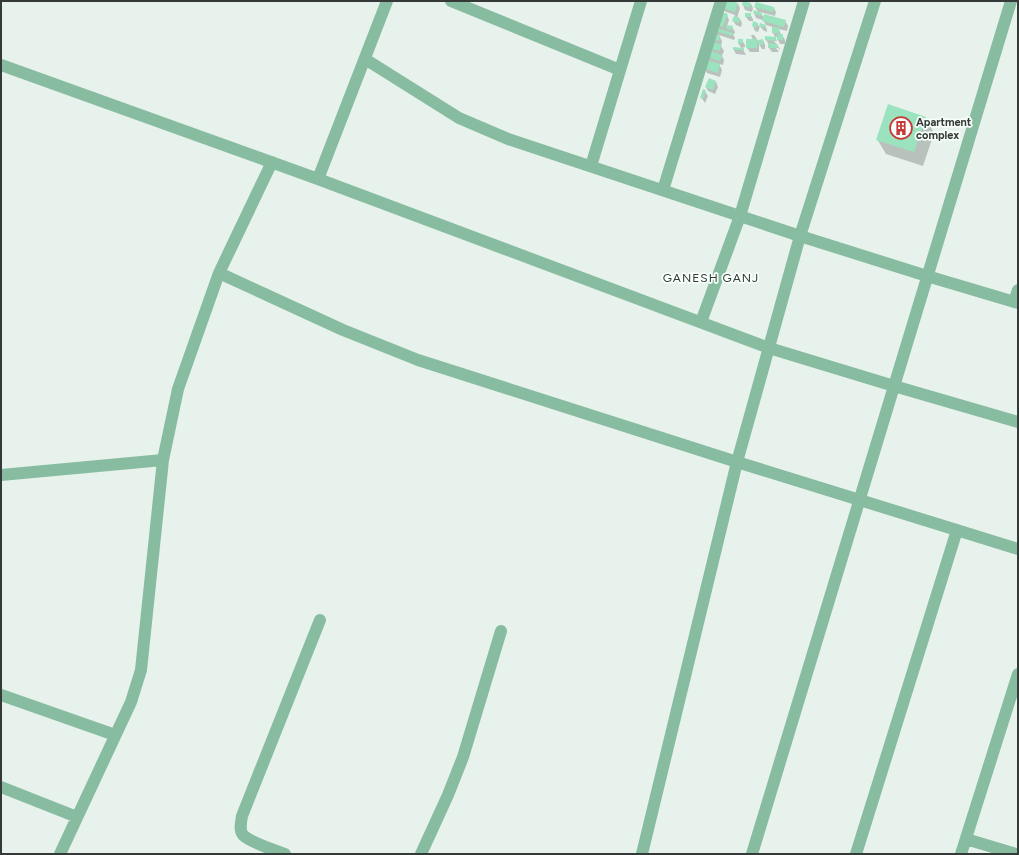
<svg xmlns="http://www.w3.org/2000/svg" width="1019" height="855" viewBox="0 0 1019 855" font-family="Figtree,sans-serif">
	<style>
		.shadow { fill: #0003 }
		.building { fill: #9be3be }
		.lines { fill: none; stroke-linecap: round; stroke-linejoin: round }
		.street { stroke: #88bca0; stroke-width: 12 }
		.labels { text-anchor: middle; stroke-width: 3.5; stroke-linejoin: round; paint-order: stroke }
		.poi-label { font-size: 11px; font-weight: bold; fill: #353937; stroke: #f6fffa; text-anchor: start }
		.neighbourhood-label { font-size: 12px; letter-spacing: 1px; fill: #353937; stroke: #f6fffa }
	</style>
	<rect width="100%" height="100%" fill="#e7f2ec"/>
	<!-- shadow -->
	<path class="shadow" d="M723,1H732V2L738,4L740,8L737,18L740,19L742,23L741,27L736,25L733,21L735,15L724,11Z
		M751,4L753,8L752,12L745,10L743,5Z
		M755,7L774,8L776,12L775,16L760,12L764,18L785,21L788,26L787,31L779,29L781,35H782L785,40V44H780L778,40V42L777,41H774L780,49V50L778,48H776L779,52H772L769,48V44L766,40L775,38L778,42V37H775L773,33V27L766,25L763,20L756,18L754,13V12L759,13Z
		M750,14L753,19V21H749L746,17Z
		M727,15L729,20L727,26L732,27L735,32L734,34H733L735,38L734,40L719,35L722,41L721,46L724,51L722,56L724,60L723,65L719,64L722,70L720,77L707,73L704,68L710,62L707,56L713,53L710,47L712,38L718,36L714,30L716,24Z
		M757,23L760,28L761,24L765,25L767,30V32L763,30L760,26L758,32L755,31L753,26Z
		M751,35H754L757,39L759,44V52H750L747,48L753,40Z
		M742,40L745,45V47L742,48L746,55L736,54L734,50L742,49L738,43Z
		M763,40L765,45V49H762L759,44Z
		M709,79L716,82L718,87L715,94L708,91L706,87Z
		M704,90L708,96L705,103L701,97Z
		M926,118L934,133L923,166L886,154L877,139Z"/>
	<!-- building -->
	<path class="building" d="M722,1H732L738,3L735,12L720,7Z
		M743,1L751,3L750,8L742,5Z
		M756,2L774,7L773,12L754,7Z
		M754,10L762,13L761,16L753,13Z
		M719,11L728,14L723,27L715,24Z
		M745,13H751V17H745Z
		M764,14L786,20L784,27L762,21Z
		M734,16L740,18L739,23L732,21Z
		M753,21L758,23L756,28L752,26Z
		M760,23L766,25L764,28L759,26Z
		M726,25L733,26L732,30L726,29Z
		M714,27L733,33L732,36L713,30Z
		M772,27H779V33H772Z
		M712,33L720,36L719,41L711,39Z
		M777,34H783V40H777Z
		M765,36L776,37L775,41L765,40Z
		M738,39H743V43L738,44Z
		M746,39H757V48H746Z
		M763,39V45H758V40Z
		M712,41L722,45L719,51L709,48Z
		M768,43L778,44L777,48H768Z
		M733,47L744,48V50H733Z
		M708,50L722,55L720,61L706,56Z
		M706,60L720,64L718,73L703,68Z
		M709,78L716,81L713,90L705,87Z
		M703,89L706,90L703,99L700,98Z
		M888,104L926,117L914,152L876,140Z"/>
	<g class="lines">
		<!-- street -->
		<path class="street" d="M451,1L620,70
			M365,59L459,118L508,139L800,236L927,276L1018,303
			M1,65L318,179L769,348L894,386L1018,422
			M591,166L641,1
			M318,179L387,1
			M663,190L721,1
			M219,273L343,330L418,360L737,462L1018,549
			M1014,302L1018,290
			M701,322L740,216L804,1
			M1,475L163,460
			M1,695L115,735
			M1,787L77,817
			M966,839L1016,854
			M60,854L131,702L141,670L163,460L178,389L219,273L272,162
			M285,854C275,850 251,843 243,835C239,830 241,823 242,816L320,620
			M421,854L448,795L463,757L501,631
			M642,854L737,462L800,236L875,1
			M752,854L1011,1
			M856,854L957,530
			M961,854L1018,674"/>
	</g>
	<!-- icons -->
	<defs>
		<g id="building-ring" transform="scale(1.15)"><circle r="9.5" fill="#f6fffa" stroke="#c73839" stroke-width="1.5"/><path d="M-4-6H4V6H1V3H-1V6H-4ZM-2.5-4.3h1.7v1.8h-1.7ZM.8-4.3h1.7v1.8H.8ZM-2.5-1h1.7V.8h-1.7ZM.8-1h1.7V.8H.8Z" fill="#c73839"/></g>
	</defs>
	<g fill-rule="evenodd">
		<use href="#building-ring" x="901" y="128"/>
	</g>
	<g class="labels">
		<!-- poi labels -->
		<g class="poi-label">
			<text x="916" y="126">Apartment<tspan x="916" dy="13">complex</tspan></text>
		</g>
		<!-- neighbourhood labels -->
		<g class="neighbourhood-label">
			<text x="711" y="282">GANESH GANJ</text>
		</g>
	</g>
	<!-- border -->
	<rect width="1019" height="855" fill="none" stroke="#353937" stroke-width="4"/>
</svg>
